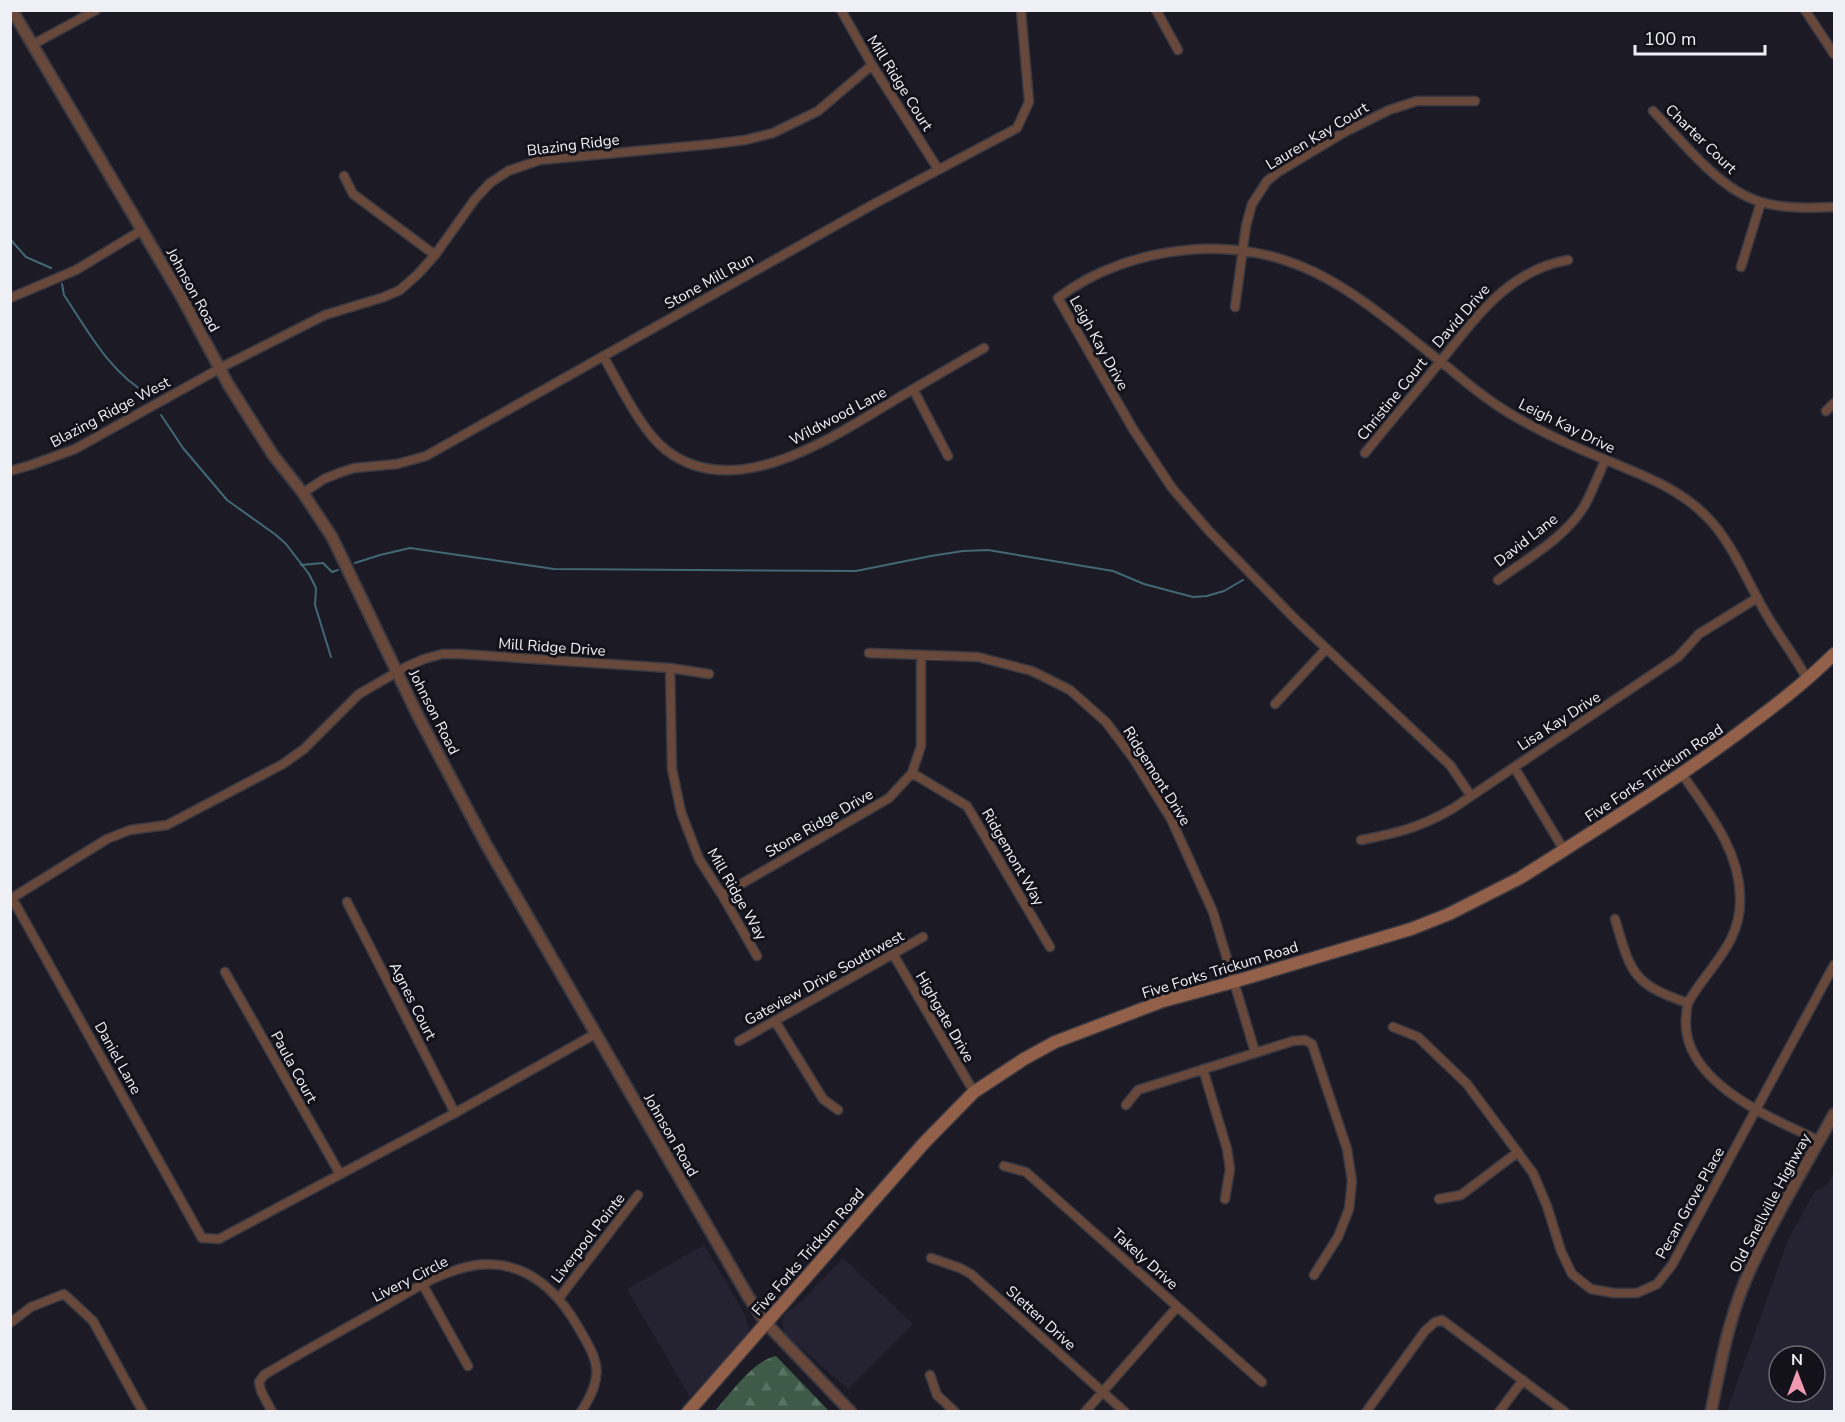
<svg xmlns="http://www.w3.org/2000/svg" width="1845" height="1422" viewBox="0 0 1845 1422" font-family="'Nunito Sans',sans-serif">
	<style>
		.built { fill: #252332; fill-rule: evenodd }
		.forest { fill: url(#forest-firs) }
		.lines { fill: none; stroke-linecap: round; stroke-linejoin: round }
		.stream { stroke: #416874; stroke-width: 2 }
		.minor-casing { stroke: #3a3942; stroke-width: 11 }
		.tertiary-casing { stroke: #3a3942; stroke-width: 14 }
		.secondary-casing { stroke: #3a3942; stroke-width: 15 }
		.minor { stroke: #67483a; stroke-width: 8 }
		.tertiary { stroke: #67483a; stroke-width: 10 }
		.secondary { stroke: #926049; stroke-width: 12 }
		.labels { text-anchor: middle; stroke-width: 6; stroke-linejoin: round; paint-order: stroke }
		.street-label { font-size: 15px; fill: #efeff6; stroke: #13121b }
	</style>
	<defs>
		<pattern id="forest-firs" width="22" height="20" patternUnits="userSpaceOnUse" patternTransform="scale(1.5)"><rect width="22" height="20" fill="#3d5b47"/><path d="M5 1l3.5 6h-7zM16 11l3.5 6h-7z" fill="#597362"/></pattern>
	</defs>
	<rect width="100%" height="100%" fill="#1c1b25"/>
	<!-- built -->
	<path class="built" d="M1834,1171V1411H1727L1788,1240L1815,1191L1826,1187ZM1779,1356H1815V1392H1779Z
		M704,1245L744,1313L749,1327L747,1333L726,1359L690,1397L627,1289Z
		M843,1258L913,1324L848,1389L784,1333L782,1321L786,1313L803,1300Z"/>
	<!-- forest -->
	<path class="forest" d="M776,1356L829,1411H715C729,1395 754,1360 776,1356Z"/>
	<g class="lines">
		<!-- stream -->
		<path class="stream" d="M10,239L26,257L51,268
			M62,284L64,295C88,331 110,373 148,394
			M161,415L183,448L227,500L276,535L286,544L309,574L316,588L315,605L331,657
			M355,563L380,555L410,548L554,569L856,571L931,556L963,551L988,550L1113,571L1144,584L1193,597L1207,596L1224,591L1243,580
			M301,565L323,563L332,572L338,570"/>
		<!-- minor casing -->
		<g class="minor-casing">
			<path id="minor" d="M841,10L872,65L938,169
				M1156,10L1178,50
				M1805,10L1834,54
				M32,45L96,10
				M1653,111C1683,142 1719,190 1761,202C1785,209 1810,208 1834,207
				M344,176L353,194L435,255
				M1741,267L1761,202
				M10,298L76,270L142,230
				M1235,307L1246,226L1252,204L1267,181L1278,172L1343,133L1389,110L1417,101H1475
				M603,356C619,383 641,431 666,450C735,504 833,437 893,401C924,383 954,365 984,348
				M913,389L948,456
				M1826,411L1834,403
				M1365,453C1389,423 1415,393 1439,363C1475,319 1508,270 1568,260
				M10,471L31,465L75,449L226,365L325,315L384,297L400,290L418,274L435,255L475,199L490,183L508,171L540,160L713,144L745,140L773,133L818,111L872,65
				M303,493L324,479L339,473L354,468L397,464L426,456L872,205L1017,128L1029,102L1021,10
				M1498,580C1528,558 1568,536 1586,503C1593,489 1599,474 1605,460
				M869,653L978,657L1032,671L1070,690L1106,722L1133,758L1171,819L1213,912L1255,1052
				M670,668L672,769L681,812L699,859L722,895L757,956
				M1275,704L1326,649
				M1514,767L1564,850
				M912,773L967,806L1050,947
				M1682,774C1708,812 1739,849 1740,896C1742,943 1710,965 1689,1001C1686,1006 1687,1013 1686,1018C1681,1082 1773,1119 1820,1141
				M1471,796L1450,765L1296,620L1209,531L1172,488L1133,429L1058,298C1094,270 1142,254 1187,250C1304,239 1365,303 1450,369C1470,386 1491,403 1514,416C1543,433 1574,447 1606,460C1642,475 1679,488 1707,517C1732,542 1747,581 1765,612C1778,635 1795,656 1807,679
				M1361,840C1397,833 1419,828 1452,809L1678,657L1699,634L1757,598
				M722,895L889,798L912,773L921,746V655
				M347,902L455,1113
				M1615,919C1631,973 1632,984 1688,1003
				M893,954L974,1092
				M225,972L340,1174
				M775,1021L823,1099L838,1110
				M1393,1027L1418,1037L1467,1084L1533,1173L1547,1206L1561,1251L1572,1274L1591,1289L1614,1293H1637L1657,1284L1672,1265L1834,965
				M595,1034L455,1113L219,1239L202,1238L12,898L107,839L130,830L167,825L283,764L304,749L359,694L406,667L424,659L442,654H461L670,668L709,674
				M739,1041L923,937
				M1203,1069L1227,1149L1230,1169L1225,1199
				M1126,1105L1138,1090L1293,1041L1305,1040L1312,1044L1347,1149L1352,1181L1349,1209L1338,1237L1314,1275
				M1004,1166L1026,1172L1262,1382
				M1439,1199L1461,1195L1518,1152
				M931,1258L960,1268L971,1274L1125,1412
				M423,1285L468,1366
				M559,1298L638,1195
				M10,1323L31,1307L64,1294L93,1321L143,1412
				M930,1375L937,1395L955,1412
				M272,1412L261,1391L259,1382L264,1375C299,1354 335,1334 371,1314C398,1299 426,1279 456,1270C510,1252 550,1279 577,1325C598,1361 606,1373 581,1412
				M1085,1412L1177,1307
				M1366,1412L1425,1331L1435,1322L1442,1320L1565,1412
				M1499,1412L1523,1380"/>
		</g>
		<!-- tertiary casing -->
		<g class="tertiary-casing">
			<path id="tertiary" d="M12,10L181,296L228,384L273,455L303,493L332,537L418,716L487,846L749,1298L766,1323L851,1412
				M1711,1412C1720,1367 1728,1321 1746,1279C1771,1222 1804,1169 1834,1114"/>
		</g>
		<!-- secondary casing -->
		<g class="secondary-casing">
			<path id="secondary" d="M688,1412L924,1143L974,1092L1024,1059L1055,1042L1163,1001L1233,982L1411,929L1449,914L1520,878C1592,832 1664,788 1733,737C1768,711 1803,685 1834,654"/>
		</g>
		<!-- minor -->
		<use href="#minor" class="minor"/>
		<!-- tertiary -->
		<use href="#tertiary" class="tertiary"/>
		<!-- secondary -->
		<use href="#secondary" class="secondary"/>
	</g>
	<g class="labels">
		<!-- street labels -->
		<g class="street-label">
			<text transform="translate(900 83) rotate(58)" y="5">Mill Ridge Court</text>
			<text transform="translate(1317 136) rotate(-31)" y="5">Lauren Kay Court</text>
			<text transform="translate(1701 139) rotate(44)" y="5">Charter Court</text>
			<text transform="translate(573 145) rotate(-7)" y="5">Blazing Ridge</text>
			<text transform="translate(709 281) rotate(-29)" y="5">Stone Mill Run</text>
			<text transform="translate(193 290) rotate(61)" y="5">Johnson Road</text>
			<text transform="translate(1461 316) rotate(-49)" y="5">David Drive</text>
			<text transform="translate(1099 343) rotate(61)" y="5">Leigh Kay Drive</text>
			<text transform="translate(1392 399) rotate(-51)" y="5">Christine Court</text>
			<text transform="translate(110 412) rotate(-28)" y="5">Blazing Ridge West</text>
			<text transform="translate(838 416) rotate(-28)" y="5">Wildwood Lane</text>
			<text transform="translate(1567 426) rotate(26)" y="5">Leigh Kay Drive</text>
			<text transform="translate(1526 540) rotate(-38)" y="5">David Lane</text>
			<text transform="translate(552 647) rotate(4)" y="5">Mill Ridge Drive</text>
			<text transform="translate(434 712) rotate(63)" y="5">Johnson Road</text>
			<text transform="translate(1559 721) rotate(-33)" y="5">Lisa Kay Drive</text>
			<text transform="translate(1654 773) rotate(-34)" y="5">Five Forks Trickum Road</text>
			<text transform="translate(1157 776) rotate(58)" y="5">Ridgemont Drive</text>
			<text transform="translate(819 823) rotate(-30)" y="5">Stone Ridge Drive</text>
			<text transform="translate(1013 857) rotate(60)" y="5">Ridgemont Way</text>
			<text transform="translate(737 894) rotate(60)" y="5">Mill Ridge Way</text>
			<text transform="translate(1220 970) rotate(-17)" y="5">Five Forks Trickum Road</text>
			<text transform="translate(824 978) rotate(-29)" y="5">Gateview Drive Southwest</text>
			<text transform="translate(413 1001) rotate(63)" y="5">Agnes Court</text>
			<text transform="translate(945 1017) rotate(60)" y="5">Highgate Drive</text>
			<text transform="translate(118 1058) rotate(61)" y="5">Daniel Lane</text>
			<text transform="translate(294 1067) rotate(61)" y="5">Paula Court</text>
			<text transform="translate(671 1135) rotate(60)" y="5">Johnson Road</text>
			<text transform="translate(1690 1203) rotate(-61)" y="5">Pecan Grove Place</text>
			<text transform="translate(1770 1203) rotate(-62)" y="5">Old Snellville Highway</text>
			<text transform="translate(588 1238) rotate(-52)" y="5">Liverpool Pointe</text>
			<text transform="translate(808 1252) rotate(-49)" y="5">Five Forks Trickum Road</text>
			<text transform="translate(1145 1259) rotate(42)" y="5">Takely Drive</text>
			<text transform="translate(410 1279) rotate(-27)" y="5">Livery Circle</text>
			<text transform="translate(1041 1318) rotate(42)" y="5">Sletten Drive</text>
		</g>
	</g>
	<!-- border -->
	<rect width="1845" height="1422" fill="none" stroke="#efeff6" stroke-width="24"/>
	<!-- north arrow -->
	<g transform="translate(1797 1374)"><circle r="28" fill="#13121b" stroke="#6b6a73" stroke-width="1.5"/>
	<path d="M0-4.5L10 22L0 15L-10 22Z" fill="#f19ab2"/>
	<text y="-9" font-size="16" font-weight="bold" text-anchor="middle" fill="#efeff6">N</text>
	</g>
	<!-- scale -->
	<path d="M1635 45v9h130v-9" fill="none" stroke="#efeff6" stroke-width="3"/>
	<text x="1644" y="45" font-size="18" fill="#efeff6" stroke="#13121b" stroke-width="4.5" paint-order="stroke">100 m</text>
</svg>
